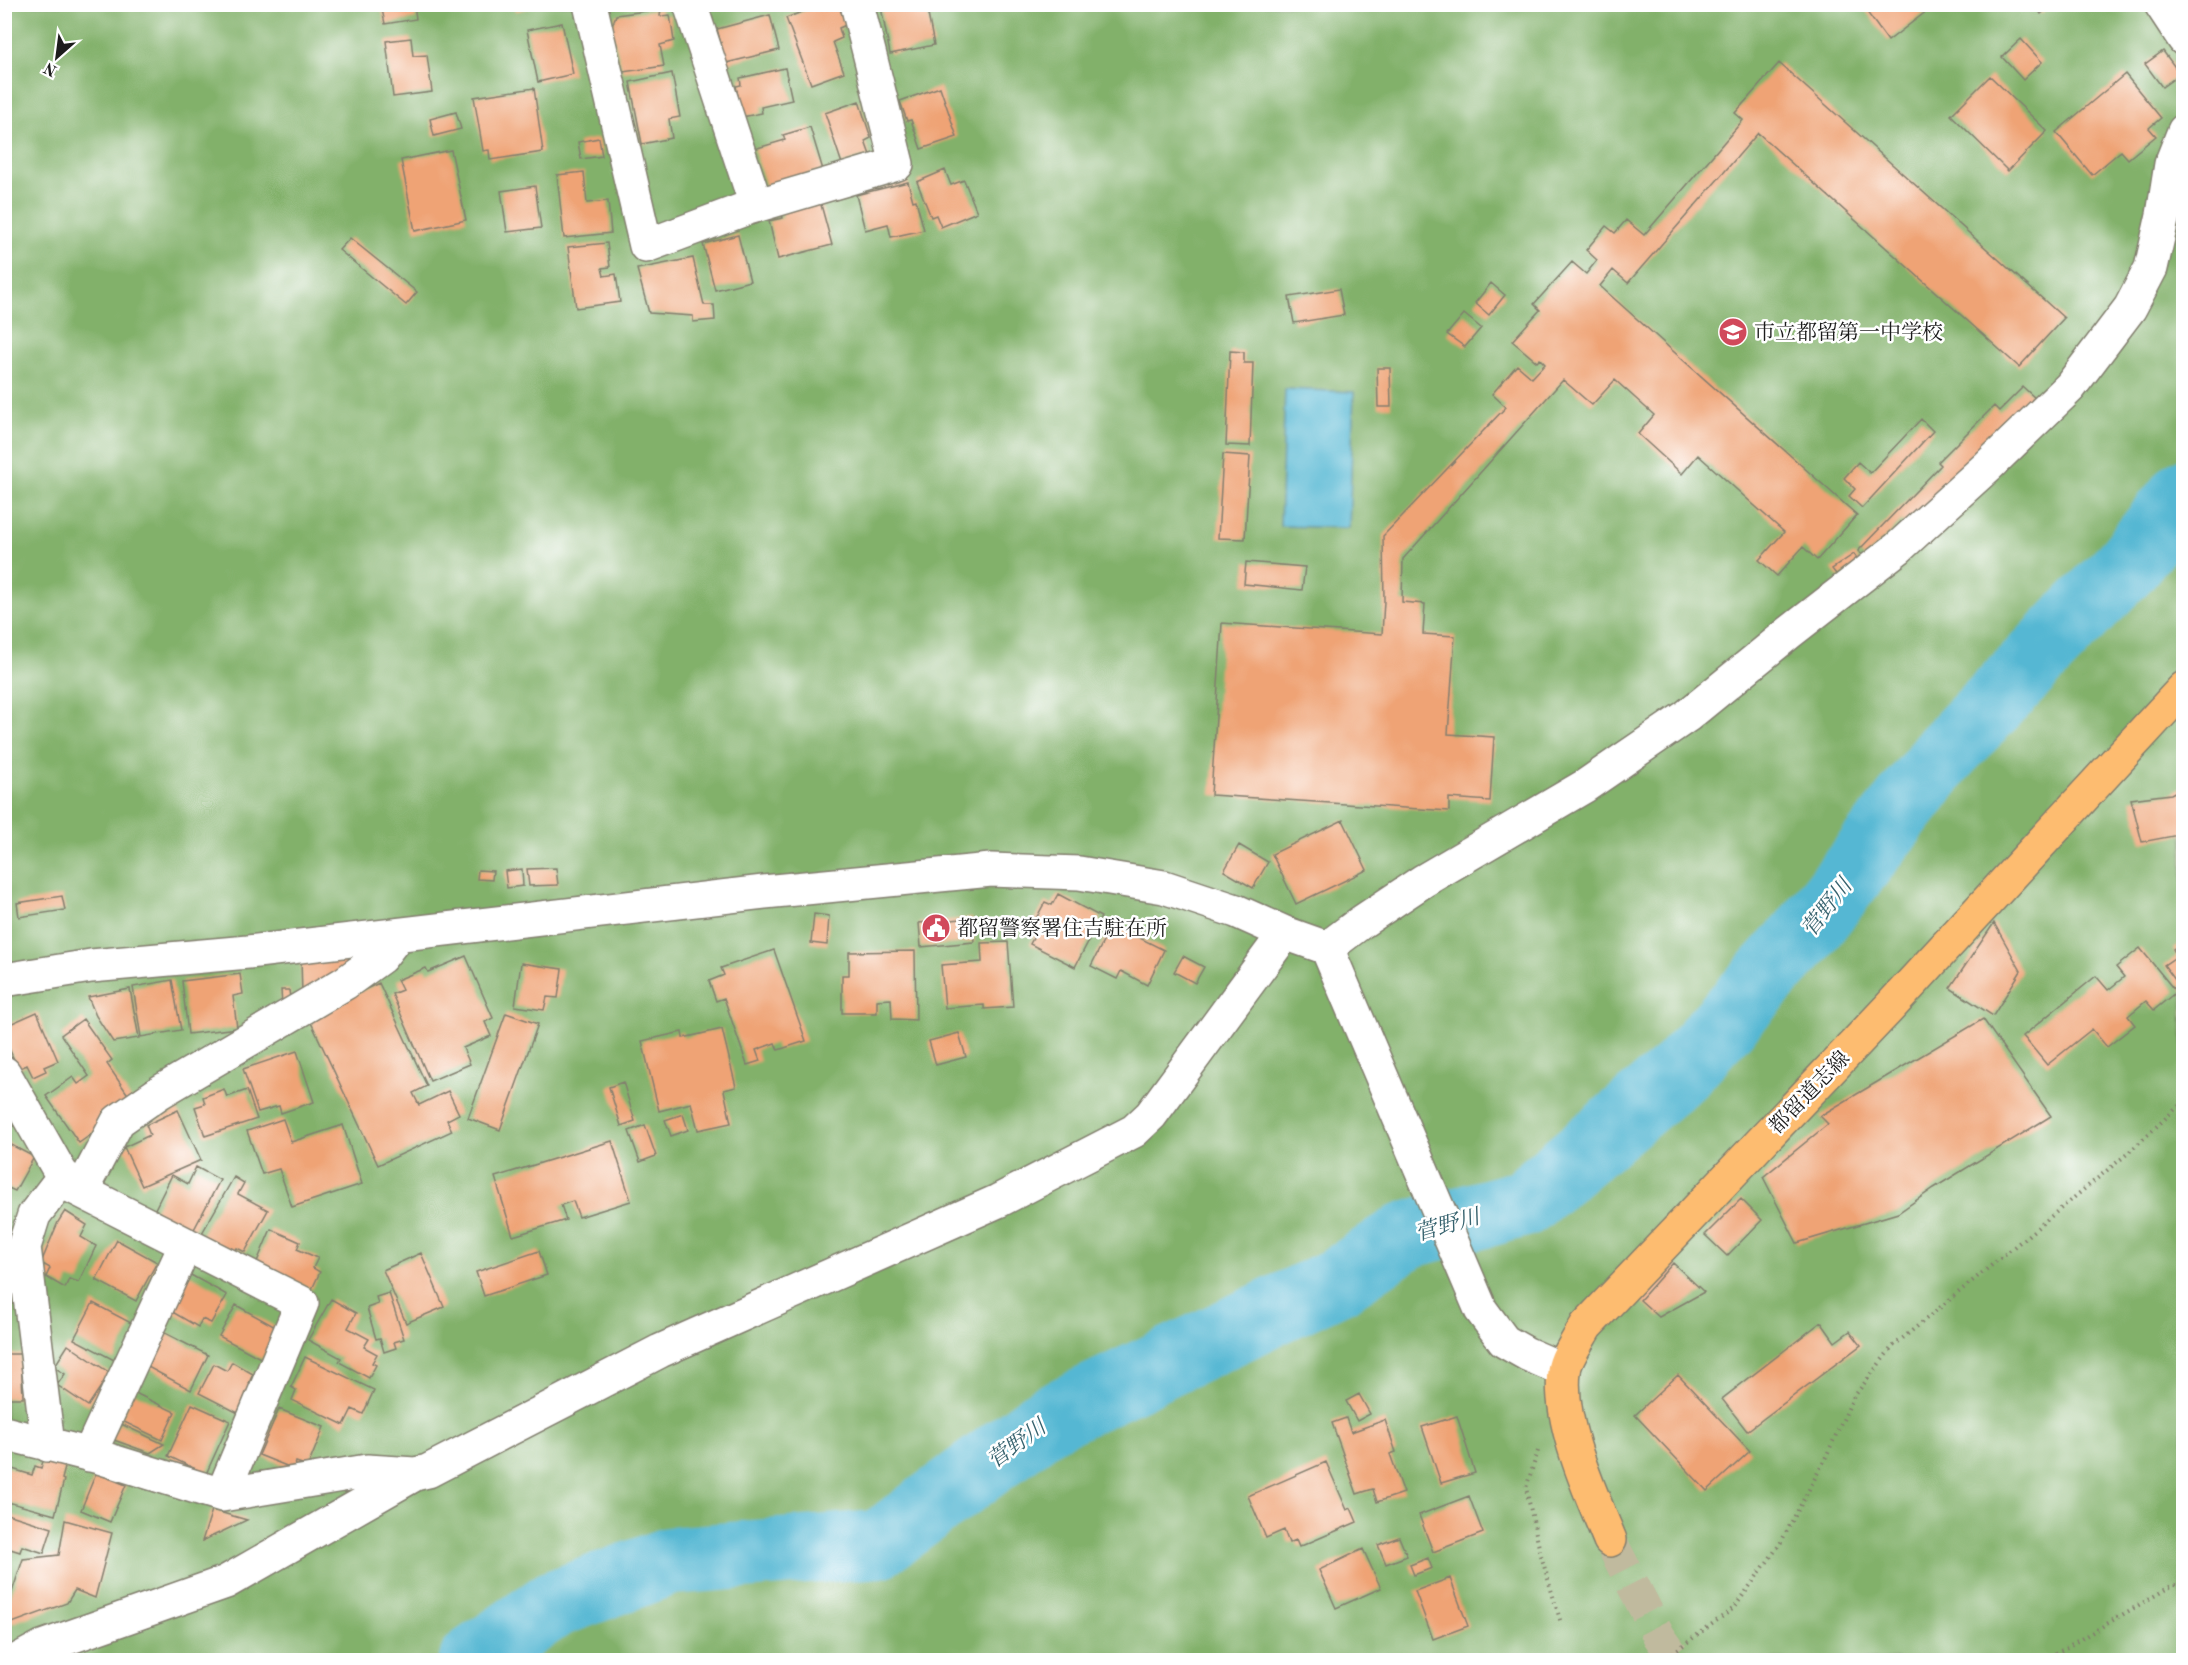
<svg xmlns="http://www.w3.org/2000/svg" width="2188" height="1665" viewBox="0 0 2188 1665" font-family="'Old Standard TT','Noto Serif JP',serif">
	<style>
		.forest { fill: #82b16b; stroke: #4f6644; stroke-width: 1.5 }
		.water { fill: #55b7d3; stroke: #386a78; stroke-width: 1.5 }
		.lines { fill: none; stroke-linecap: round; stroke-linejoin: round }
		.river { stroke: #55b7d3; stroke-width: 68 }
		.building { fill: #efa374 }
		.major-tunnel { stroke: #c0ba9e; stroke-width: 33; stroke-dasharray: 33 16; stroke-linecap: butt }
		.minor-casing { stroke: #827e6e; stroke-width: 36 }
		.major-casing { stroke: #827e6e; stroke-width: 36 }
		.path { stroke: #827e6e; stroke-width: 4; stroke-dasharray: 1.5 4.5; stroke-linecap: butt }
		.minor { stroke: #fff; stroke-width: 33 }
		.major { stroke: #fdbc6f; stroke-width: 33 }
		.labels { text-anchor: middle; stroke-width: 5; stroke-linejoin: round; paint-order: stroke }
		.poi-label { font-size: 21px; fill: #1c1c1c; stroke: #fff; text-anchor: start }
		.street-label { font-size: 21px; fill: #1c1c1c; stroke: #fff }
		.water-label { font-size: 22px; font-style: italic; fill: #36626e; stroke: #fff }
	</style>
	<rect width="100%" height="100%" fill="#fff"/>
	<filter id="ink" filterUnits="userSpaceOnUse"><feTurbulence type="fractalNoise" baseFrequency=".0167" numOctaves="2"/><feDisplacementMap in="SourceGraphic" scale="12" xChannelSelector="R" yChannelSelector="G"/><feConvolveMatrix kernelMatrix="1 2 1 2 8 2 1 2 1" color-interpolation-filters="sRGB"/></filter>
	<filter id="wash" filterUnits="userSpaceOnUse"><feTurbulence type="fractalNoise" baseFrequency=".008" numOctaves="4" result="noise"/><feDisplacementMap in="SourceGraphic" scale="24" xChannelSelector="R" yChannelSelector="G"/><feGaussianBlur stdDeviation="1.35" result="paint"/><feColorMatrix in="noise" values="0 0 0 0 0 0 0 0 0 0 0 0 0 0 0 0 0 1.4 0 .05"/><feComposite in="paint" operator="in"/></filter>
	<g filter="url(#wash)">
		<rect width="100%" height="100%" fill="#e9e1bf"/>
		<!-- forest -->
		<path class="forest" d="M5,5H2183V1660H5Z"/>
		<!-- water -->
		<path class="water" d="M1285,389L1354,392L1349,528L1280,526Z"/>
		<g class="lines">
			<!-- river -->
			<path class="river" d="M473,1660L554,1604L670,1561L879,1544L1048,1419L1340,1280L1407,1235L1524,1203L1678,1074L1803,936L1946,752L2127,565L2184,493"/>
		</g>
		<g id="blocks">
			<!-- building -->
			<path class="building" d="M381,4H414L416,19L385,24Z
				M514,4H540V5L516,11Z
				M823,4H838L846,25L839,28L842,38L833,42L844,72L811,84L786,18Z
				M894,4H926L934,45L890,54L881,7Z
				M1861,4H1936L1888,41Z
				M2034,4H2053L2041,14Z
				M661,9L660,16L670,15L674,41L660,45L664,66L623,72L611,29L616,15Z
				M770,15L779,50L726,63L717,29Z
				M562,23L573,74L538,82L527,30Z
				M411,38L413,56L427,55L432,92L393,97L386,41Z
				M2021,39L2042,62L2023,80L2002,57Z
				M2163,51L2180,74L2162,87L2145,64Z
				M1779,63L2064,318L2019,367L1758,133L1628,283L1613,270L1600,286L1857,515L1817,560L1803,547L1777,576L1759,560L1784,532L1698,455L1682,474L1638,434L1654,415L1615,380L1592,405L1563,380L1403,559L1402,602L1425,604L1423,634L1455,636L1448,734L1494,737L1490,801L1449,798V811L1211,795L1222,623L1382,634L1384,601L1383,536L1506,407L1492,394L1517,365L1532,378L1545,364L1540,359L1537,362L1512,341L1540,310L1534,304L1572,262L1586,274L1597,260L1586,250L1606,226L1615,233L1626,220L1644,235L1743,120L1735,113Z
				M785,68L792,100L761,107L762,113L742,117L736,86L741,85L740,78Z
				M672,73L680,117L669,119L672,138L642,144L630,82Z
				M2125,74L2161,118L2149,128L2156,136L2128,159L2121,151L2092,175L2056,132Z
				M1990,76L2047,131L2008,171L1951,115Z
				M940,87L957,137L921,149L911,120L907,121L900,101Z
				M534,88L543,152L490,160L489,150L483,151L474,97Z
				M859,101L871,138L865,141L870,155L842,164L825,113Z
				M456,112L461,129L434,136L430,119Z
				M810,127L823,170L766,187L754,149L785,140L783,135Z
				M599,138L602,156L581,159L578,142Z
				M451,150L466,220L415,231L401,160Z
				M945,170L951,185L964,180L977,212L941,227L936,215L931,217L917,182Z
				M584,172L587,203L608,201L611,233L564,238L557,175Z
				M908,182L913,201L916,200L924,230L891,237L888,224L865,230L856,195Z
				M535,186L541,228L507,232L501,191Z
				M820,201L832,245L778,259L769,221L783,218L781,211Z
				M738,235L750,281L715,290L703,244Z
				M350,238L417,292L406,305L339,250Z
				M607,243L610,267L602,268L604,276L616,274L620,302L576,308L568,247Z
				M693,258L704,305H714L715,320L693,322V316L649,313L637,269Z
				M1491,283L1505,295L1489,315L1475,303Z
				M1339,289L1344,315L1294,323L1289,297Z
				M1464,314L1481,328L1465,347L1447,334Z
				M1230,351L1244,352V363H1253L1250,446L1226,445Z
				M1377,368H1390L1391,407H1378Z
				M2023,387L2036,399L2007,429L2005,426L1908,527L1902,521L1865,558L1858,551L1941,465L1938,462L1994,406L1999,411Z
				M1921,419L1933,431L1862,508L1849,496L1855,489L1844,478L1858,462L1870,473Z
				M1223,454L1250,456L1245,539L1218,538Z
				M1854,554L1860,563L1839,578L1832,569Z
				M1246,562L1305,567L1302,590L1244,584Z
				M2184,787V834L2142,842L2131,799L2171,794Z
				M1343,820L1367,870L1296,904L1272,854Z
				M1239,845L1268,862L1253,888L1224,871Z
				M556,868L558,885L529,886L527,869Z
				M522,869L523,886L507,888L505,871Z
				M478,870L493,871L492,880L477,879Z
				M1058,894L1101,917L1075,967L1030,944L1038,929L1032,926L1045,902L1052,905Z
				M62,896L65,910L19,917L17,903Z
				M814,914L829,916L827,945L811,943Z
				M972,918L974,942L921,947L919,923Z
				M1994,923L2021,971L1993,1016L1950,988Z
				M1112,924L1164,950L1147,985L1121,971L1117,979L1091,966Z
				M1008,942L1013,1007L984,1009V1005L945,1008L941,965L982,962L981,943Z
				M2184,942V992L2164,965L2177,956L2173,949Z
				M2140,948L2176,992L2154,1010L2146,1001L2128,1016L2135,1025L2107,1047L2092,1029L2047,1065L2023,1036L2096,976L2108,990L2124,977L2116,967Z
				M774,950L806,1041L778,1050L775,1043L756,1050L760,1061L747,1065L724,998L716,1001L709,981L724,975L721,968Z
				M915,951L916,1020L892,1019L891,999L877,1000V1013H842V975H849V952Z
				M352,954L353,967L302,997L301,958Z
				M466,956L493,1018L485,1022L491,1036L463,1048L470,1064L430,1081L392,994L402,990L397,980L426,968L428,972Z
				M1183,956L1204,967L1195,983L1174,972Z
				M521,963L562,969L558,998L547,997L544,1010L515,1006Z
				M240,974L243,994L233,996L237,1028L188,1034L182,981Z
				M172,980L181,1030L141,1037L133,987Z
				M379,983L427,1086L413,1093L419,1105L448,1091L459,1114L447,1120L452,1131L378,1165L308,1016Z
				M130,989L139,1038L113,1042L96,1016L88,997Z
				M281,990H289L291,1005L282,1006Z
				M37,1012L58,1061L44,1067L46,1071L33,1077L27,1065L18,1069L5,1039V1013L10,1024Z
				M506,1013L538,1024L500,1130L468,1118Z
				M83,1019L112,1060L107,1064L131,1099L106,1124L79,1143L46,1096L73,1077L78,1084L89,1076L61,1035Z
				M1983,1019L2051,1116L1934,1188L1898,1213L1797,1243L1763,1177L1828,1124L1820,1116Z
				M722,1029L736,1087L724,1090L731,1123L698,1130L691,1103L659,1111L642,1041L682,1032L683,1038Z
				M959,1033L966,1057L936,1065L929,1041Z
				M297,1051L314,1102L281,1113L279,1106L258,1112L243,1069Z
				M623,1082L635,1121L621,1126L609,1087Z
				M224,1089L227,1097L247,1090L257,1119L205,1136L195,1107L205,1104L203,1097Z
				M178,1110L201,1160L142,1186L124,1147L150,1135L146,1125Z
				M683,1114L688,1130L671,1136L665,1120Z
				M283,1119L291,1142L343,1125L362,1184L292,1207L279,1169L262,1174L247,1131Z
				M645,1125L656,1156L640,1162L629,1131Z
				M4,1141L34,1157L15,1191L4,1186Z
				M612,1141L631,1201L579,1217L573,1201L561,1205L566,1220L513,1236L495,1177Z
				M196,1167L220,1180L191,1235L152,1215L172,1175L188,1184Z
				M234,1177L244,1183L238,1194L268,1210L245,1252L237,1248L234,1253L201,1235Z
				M1741,1199L1762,1220L1727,1256L1705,1235Z
				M65,1211L87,1225L81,1237L96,1246L79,1282L69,1279L65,1288L46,1277L50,1268L41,1263L58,1222Z
				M271,1229L300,1242L297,1249L318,1258L313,1268L320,1272L312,1289L256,1264Z
				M117,1240L157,1262L136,1301L96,1280Z
				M539,1251L547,1275L484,1296L476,1272Z
				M421,1253L444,1307L406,1323L383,1270Z
				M1673,1263L1704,1292L1659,1317L1640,1300Z
				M189,1274L227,1295L211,1323L202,1319L198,1327L169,1310Z
				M389,1293L404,1339L394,1342L396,1348L384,1352L380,1338L376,1339L367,1308L378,1304L376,1297Z
				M331,1299L356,1313L348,1328L369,1339L364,1347L377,1354L372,1363L376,1365L369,1378L339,1362L341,1358L308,1340Z
				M93,1303L133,1324L114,1360L74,1339Z
				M236,1305L279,1329L262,1359L219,1336Z
				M1821,1322L1835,1342L1850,1331L1861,1345L1747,1431L1722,1399Z
				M161,1331L208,1355L191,1390L144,1365Z
				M68,1345L110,1373L88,1406L57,1385L65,1374L54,1367Z
				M4,1354H21L23,1398H4Z
				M305,1357L374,1390L363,1414L352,1409L344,1425L292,1400L296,1390L291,1387Z
				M232,1362L253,1374L249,1383L255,1386L240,1414L199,1393L214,1364L227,1371Z
				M1678,1375L1750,1451L1707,1491L1635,1415Z
				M133,1392L175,1412L162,1440L120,1420Z
				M1359,1394L1370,1414L1357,1421L1346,1401Z
				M192,1404L230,1421L206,1474L168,1456Z
				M279,1409L324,1427L308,1466L296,1462L294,1469L259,1455Z
				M1457,1416L1475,1473L1441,1483L1422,1427Z
				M1346,1418L1351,1432L1385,1420L1396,1452L1390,1454L1404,1493L1377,1502L1373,1489L1357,1494L1332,1423Z
				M119,1423L164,1444L150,1453L111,1439Z
				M45,1454L67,1460L62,1479L64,1480L55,1515L4,1501L6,1467L32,1475L35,1466L41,1468Z
				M1326,1462L1347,1510L1351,1508L1357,1522L1299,1547L1296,1540L1289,1543L1284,1530L1266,1538L1248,1496Z
				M96,1473L126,1485L110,1522L81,1510Z
				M1469,1496L1483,1533L1433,1552L1419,1515Z
				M212,1510L247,1520L202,1541Z
				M4,1513L52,1528L44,1553L22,1546L20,1552L4,1547Z
				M65,1520L112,1533L95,1598L75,1590L67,1603L4,1626V1616L23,1559L59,1555Z
				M1399,1537L1407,1556L1386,1564L1378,1545Z
				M1363,1549L1381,1588L1336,1608L1319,1570Z
				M1428,1558L1432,1568L1414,1575L1410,1565Z
				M1450,1578L1468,1626L1433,1639L1415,1591Z"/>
		</g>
	</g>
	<g filter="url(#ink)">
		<use href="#blocks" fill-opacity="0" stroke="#827e6e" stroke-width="1.5"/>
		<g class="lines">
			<!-- major-tunnel -->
			<path class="major-tunnel" d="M1610,1540L1659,1636L1676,1660"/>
			<!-- minor casing -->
			<g class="minor-casing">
				<path id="minor" d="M590,4L646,246L745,209L897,164L857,4
					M690,4L756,205
					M2161,4L2184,39
					M1327,948L1360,923L1423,881L1585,786L1687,716L1790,632L1898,548L1988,466L2070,387L2130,308L2151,268L2163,215L2171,164L2184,131
					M4,980L91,966L248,952L764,892L991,870L1079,873L1164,887L1236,911L1285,933L1327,948L1481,1310L1504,1341L1527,1354L1564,1370
					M4,1073L67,1184L302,1303L222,1495
					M81,1191L118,1121L160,1092L345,983L381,957L398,935
					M4,1433L99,1457L222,1495L367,1471L415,1474
					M48,1445L24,1247L34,1215L64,1176
					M89,1455L186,1244
					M18,1660L42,1647L226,1582L415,1474L428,1471L660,1351L998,1201L1134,1131L1151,1115L1285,933"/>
			</g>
			<!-- major casing -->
			<g class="major-casing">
				<path id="major" d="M1610,1540C1591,1493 1558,1424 1564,1371C1565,1359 1580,1337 1586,1326L1888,1009L2184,688"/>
			</g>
			<!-- path -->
			<path class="path" d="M1538,1451L1526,1488L1540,1552L1561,1623
				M1663,1660L1734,1608L1780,1544L1824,1461L1853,1398L1892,1347L2127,1154L2184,1101
				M2045,1660L2173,1585H2184"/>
			<!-- minor -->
			<use href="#minor" class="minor"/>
			<!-- major -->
			<use href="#major" class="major"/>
		</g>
	</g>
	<!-- icons -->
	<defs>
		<g id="school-disc" transform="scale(1.5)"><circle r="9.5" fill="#d1495b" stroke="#fff"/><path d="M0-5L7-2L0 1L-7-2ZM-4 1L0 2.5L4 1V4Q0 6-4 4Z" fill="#fff"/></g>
		<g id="civic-disc" transform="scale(1.5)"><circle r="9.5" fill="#d1495b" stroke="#fff"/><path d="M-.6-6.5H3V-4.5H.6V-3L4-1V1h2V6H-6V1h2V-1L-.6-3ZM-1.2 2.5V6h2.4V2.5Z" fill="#fff"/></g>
	</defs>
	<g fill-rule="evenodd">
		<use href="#school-disc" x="1733" y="332"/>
		<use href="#civic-disc" x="936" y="928"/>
	</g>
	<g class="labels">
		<!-- poi labels -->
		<g class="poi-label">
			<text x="1754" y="339">市立都留第一中学校</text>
			<text x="957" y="935">都留警察署住吉駐在所</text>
		</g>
		<!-- street labels -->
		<g class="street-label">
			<text transform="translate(1809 1092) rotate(-46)" y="7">都留道志線</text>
		</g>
		<!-- water labels -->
		<g class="water-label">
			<text transform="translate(1826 907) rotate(-52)" y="8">菅野川</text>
			<text transform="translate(1447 1224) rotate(-16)" y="8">菅野川</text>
			<text transform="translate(1016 1443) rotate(-36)" y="8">菅野川</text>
		</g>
	</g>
	<!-- margin -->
	<rect width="2188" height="1665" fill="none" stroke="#fff" stroke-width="24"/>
	<!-- north arrow -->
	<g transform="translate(57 57) rotate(208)" stroke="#ffffff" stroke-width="4.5" paint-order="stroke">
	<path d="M0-4.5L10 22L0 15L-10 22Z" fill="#1c1c1c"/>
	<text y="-9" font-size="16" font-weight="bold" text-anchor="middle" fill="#1c1c1c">N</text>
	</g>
</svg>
